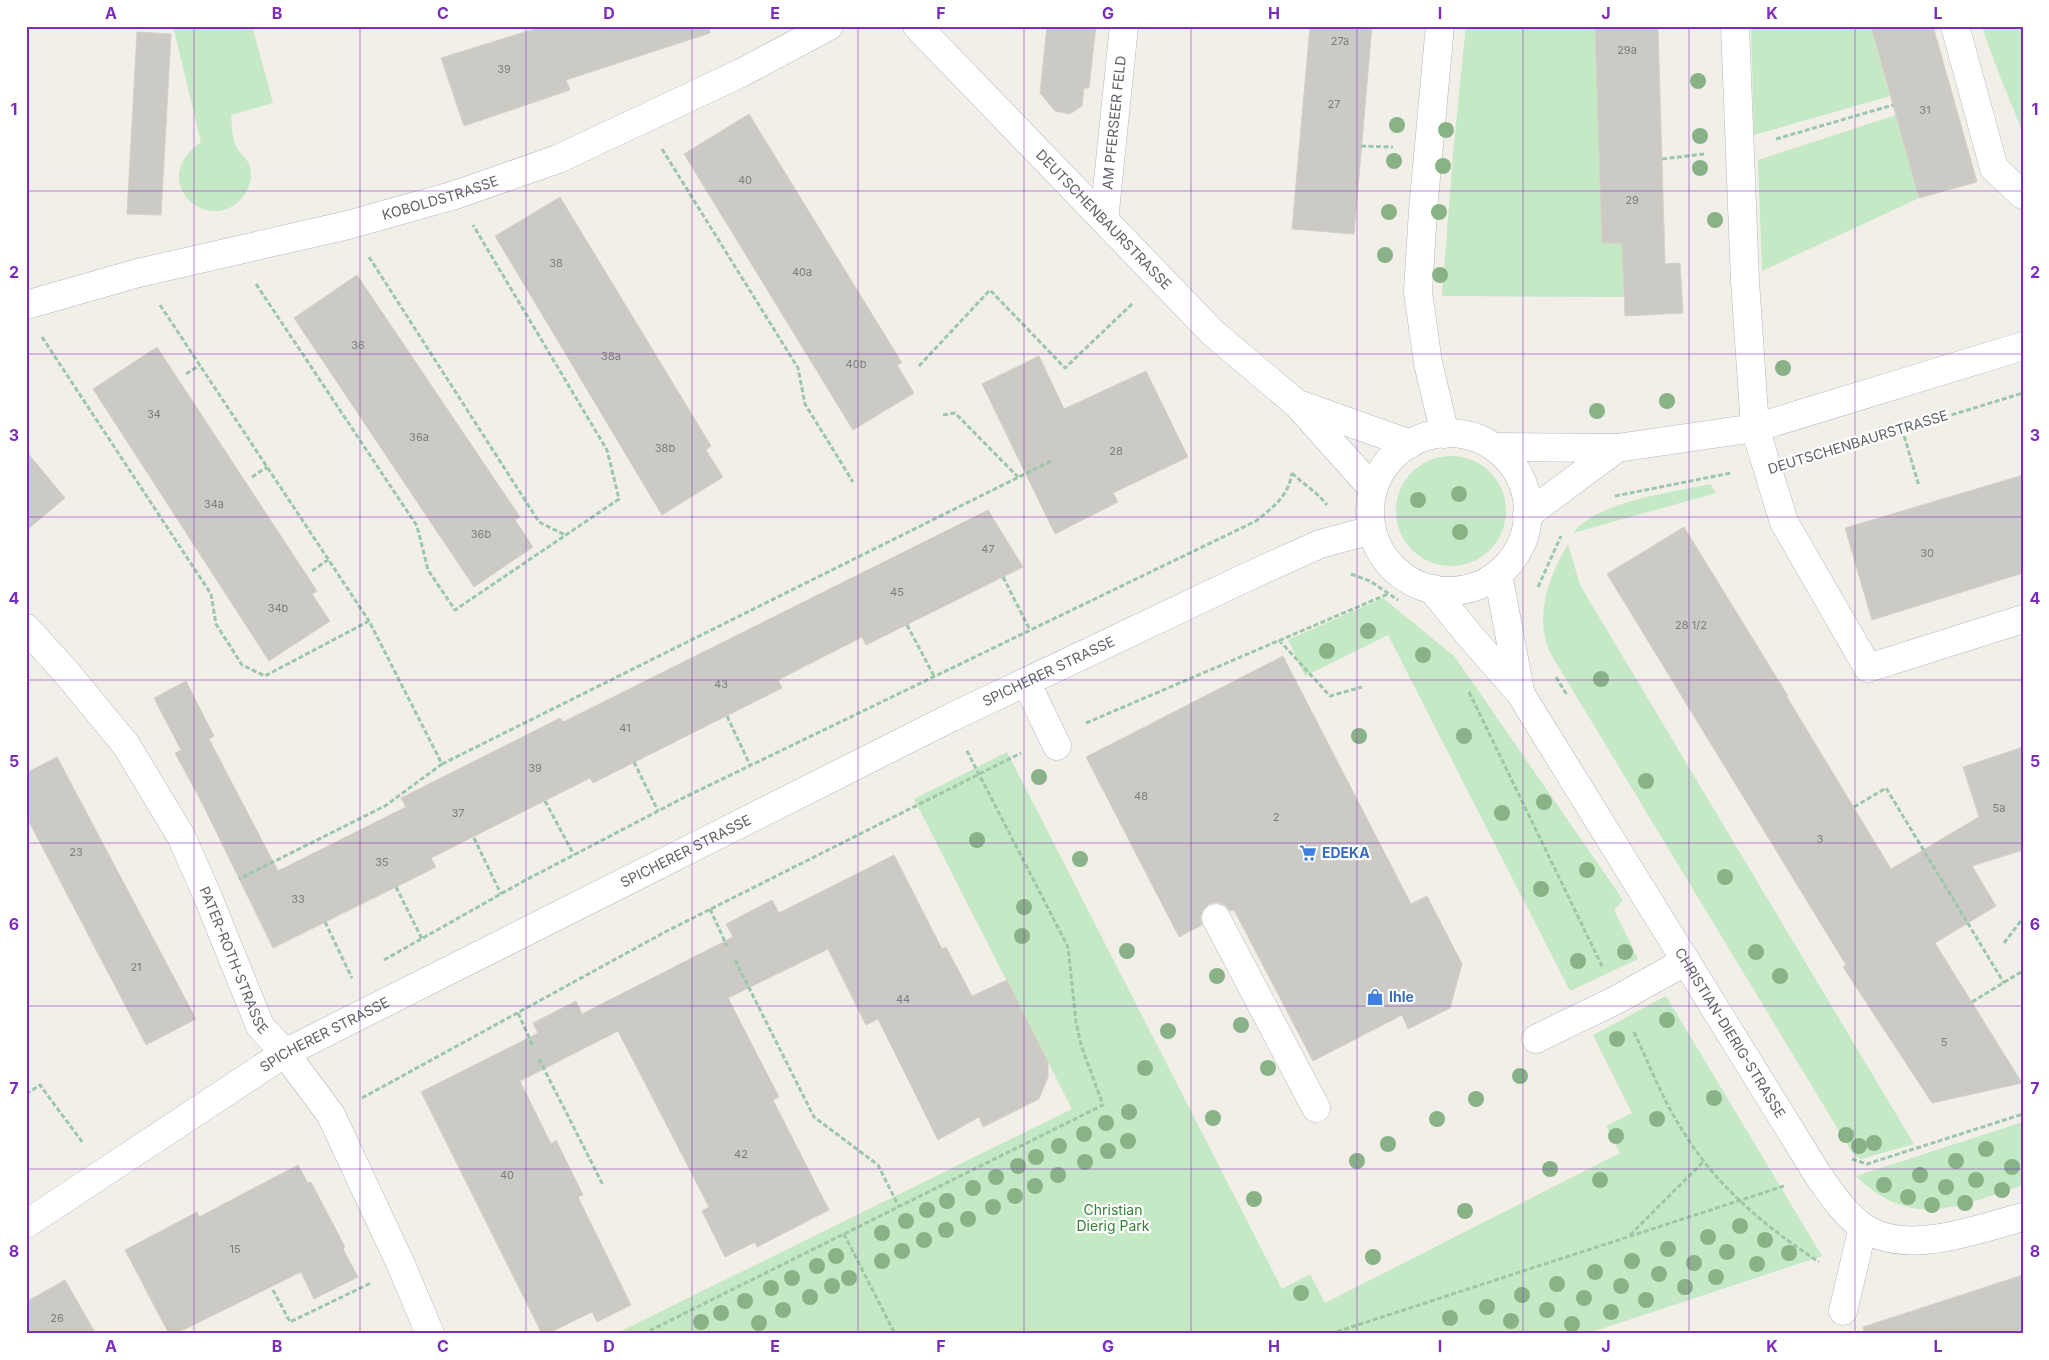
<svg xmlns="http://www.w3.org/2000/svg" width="2049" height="1360" viewBox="0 0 2049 1360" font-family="Inter,sans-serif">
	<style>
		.green { fill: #c5e8c5 }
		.building { fill: #cccac5; stroke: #d6d1c6 }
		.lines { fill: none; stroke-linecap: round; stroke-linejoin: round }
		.minor-casing { stroke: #b5b8bc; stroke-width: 29 }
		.path { stroke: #9cc7a9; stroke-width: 3; stroke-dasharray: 5 2.5; stroke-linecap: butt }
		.minor { stroke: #fff; stroke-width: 28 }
		.tree { fill: #89b387 }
		.grid { fill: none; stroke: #7b2cbf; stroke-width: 1; stroke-opacity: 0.55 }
		.labels { text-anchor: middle; stroke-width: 4.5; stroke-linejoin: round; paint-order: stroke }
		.number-label { font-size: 11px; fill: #7a7d7f }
		.street-label { font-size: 14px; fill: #5f6368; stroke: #fff }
		.shop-label { font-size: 14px; font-weight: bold; fill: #366cbe; stroke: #fff; text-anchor: start }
		.park-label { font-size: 14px; fill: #348238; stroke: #fff }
		.neatline { fill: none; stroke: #7b2cbf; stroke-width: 2 }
		.grid-label { font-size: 16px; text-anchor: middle; font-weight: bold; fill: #7b2cbf }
	</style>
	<rect width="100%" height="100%" fill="#f1efe8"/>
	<!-- green -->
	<path class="green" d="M173,26H252L273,103L231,115C232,124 232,138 236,146C242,158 251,158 251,176C251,185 246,194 240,200C207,235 146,181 201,142Z
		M1466,26H1595L1602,243L1664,242L1665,264L1623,265L1624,297L1442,296L1453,154Z
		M1751,26H1871L1890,96L1754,135Z
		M1982,26H2023V133C2009,97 1993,62 1982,26Z
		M1896,115L1919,198L1762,271L1758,160Z
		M1396 511a55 55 0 1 1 110 0a55 55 0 1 1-110 0Z
		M1710,484L1716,493L1573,533C1598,501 1670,493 1710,484Z
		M1568,544L1580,585L1914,1144L1861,1159L1853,1154L1558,666C1554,659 1548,650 1546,642C1537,608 1551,573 1568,544Z
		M1383,598L1455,657L1623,900L1614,910L1638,959L1570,991L1388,635L1305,676L1288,640Z
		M1007,752L1282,1289L1310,1274L1325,1303L1620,1153L1606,1126L1632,1113L1593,1035L1666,996L1822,1256L1586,1334H615L1072,1109L914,799Z
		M2023,1122V1185C1958,1206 1912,1231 1856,1176Z"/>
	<!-- building -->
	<path class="building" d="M544,26H709L710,33L566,80L570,90L464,126L441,58Z
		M1047,26H1096L1089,88H1084L1082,106L1070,114L1055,111L1040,93Z
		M1310,26H1372L1354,234L1292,229Z
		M1595,26H1658L1665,264L1680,263L1683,313L1625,316L1622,243H1602Z
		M1871,26H1933L1977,182L1919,198Z
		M137,32L171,34L161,215L127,214Z
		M749,114L902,363L897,365L914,393L853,430L684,154Z
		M560,197L711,446L706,450L723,477L662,515L495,236Z
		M357,275L520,517L515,520L533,547L474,587L294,318Z
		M157,347L317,591L312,594L330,621L269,661L93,389Z
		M1039,356L1064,409L1146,371L1188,457L1113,493L1118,502L1055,534L982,384Z
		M26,451L65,498L26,531Z
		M2023,475V573L1872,620L1845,528Z
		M988,510L1023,567L866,645L862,637L778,680L782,688L593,783L590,778L431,858L436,867L273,948L202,803L175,753L181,750L154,698L186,681L214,736L209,739L278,871L406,807L401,798L560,718L563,722Z
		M1684,527L1788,696L1787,697L1891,869L1979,817L1963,767L2023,747V850L1972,866L1996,906L1935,943L2022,1083L1932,1103L1843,967L1846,965L1607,574Z
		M1283,656L1411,904L1427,896L1462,964L1450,1008L1408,1029L1402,1015L1313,1061L1234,910L1230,911L1225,905L1217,902L1209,904L1203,910L1200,918L1202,925L1179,937L1086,757Z
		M57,757L196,1019L146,1045L26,816V773Z
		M894,855L942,949L946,947L972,996L1007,980L1048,1062V1077L1039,1099L983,1127L979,1117L938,1140L878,1019L866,1025L828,949L728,998L779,1097L773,1100L829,1210L757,1247L755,1242L725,1257L702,1211L709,1207L618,1031L520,1081L551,1144L556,1140L583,1195L578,1197L631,1305L597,1322L592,1312L547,1334H542L421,1092L538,1033L533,1023L576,1001L582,1014L733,937L726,924L772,900L779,913Z
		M298,1165L308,1183L311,1182L345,1247L343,1249L358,1277L314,1299L301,1272L175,1334H169L125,1250L197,1212L199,1217Z
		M2023,1275V1334H1864L1863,1327Z
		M65,1280L96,1334H26V1302Z"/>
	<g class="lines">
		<!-- minor casing -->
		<g class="minor-casing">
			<g id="minor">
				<path id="s1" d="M917,26L1213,333L1297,404L1373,489"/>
				<path d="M1440,26L1423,210L1418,292L1428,363L1445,434"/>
				<path d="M1735,26L1745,281L1755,428L1784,522L1868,668L2023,619"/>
				<path d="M1955,26L1994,168L2023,195"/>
				<path id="s2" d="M1104,220L1124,26"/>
				<path id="s3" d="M26,305L138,273L348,225L455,195L558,159L741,73L829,26"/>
				<path d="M1301,405L1410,444"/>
				<circle cx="1449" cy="512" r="79"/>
				<path d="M1494,447L1617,448L1755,428L2023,346"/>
				<path d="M1527,515L1617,448"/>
				<path d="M1498,574L1520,691"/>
				<path id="s4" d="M1432,589L1470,636L1520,693L1818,1175C1831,1193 1844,1214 1863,1227C1906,1257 1977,1229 2023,1217"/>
				<path id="s5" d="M26,628L66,672L126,745L181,836L207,895L260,1026L285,1053L331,1115L402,1267L430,1334"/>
				<path d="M1026,682L1057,746"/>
				<path d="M1216,918L1316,1108"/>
				<path d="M1536,1039L1618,999L1686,961"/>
				<path id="s6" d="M26,1224L285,1053L950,718L1249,576L1320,544L1372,530"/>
				<path d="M1843,1311L1863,1227"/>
			</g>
		</g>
		<!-- path -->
		<path class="path" d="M1776,139L1893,105
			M1361,146L1393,147
			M662,149L798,368L805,404L853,482
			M1662,159L1704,154
			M369,257L539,522L565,535
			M256,284L417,526L428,570L455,610L619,499L607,450L473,225
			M160,305L369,621
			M42,337L211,594L216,624L242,665L265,676L369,621L442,764L385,806L239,879
			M919,366L990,290L1065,368L1133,303
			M186,374L200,365
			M943,415L955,413L1018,477
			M1902,429L1919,486
			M1801,461L2023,393
			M1292,473C1303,484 1317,492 1327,505
			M252,477L267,467
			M1615,496L1731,473
			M312,571L329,559
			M1351,574L1370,581L1398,600
			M1003,577L1030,630
			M1538,587L1561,536
			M907,625L934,676
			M1279,640L1330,696L1362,687
			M1556,677L1567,695
			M1469,692L1603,968
			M727,716L750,765
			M1086,723L1388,594
			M634,762L658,811
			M442,764L1051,461
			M545,801L574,855
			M1854,807L1886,788L2004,983
			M474,838L501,894
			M396,887L422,939
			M710,909L727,946
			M325,922L352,978
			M2004,943L2023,918
			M384,960L522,882L683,798L1256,521C1274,506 1288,497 1292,473
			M735,960L814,1117L878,1165L899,1207
			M1972,1002L2021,972
			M518,1013L533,1046
			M1634,1032C1649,1064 1662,1098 1681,1128C1715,1185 1764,1226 1819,1262
			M539,1059L603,1185
			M26,1094L40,1085L83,1143
			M362,1098L665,932L1021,753
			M1852,1159L1867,1164L2023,1114
			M844,1234L895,1334
			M1630,1235L1704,1161
			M273,1290L290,1322L371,1283
			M643,1334L1103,1105L1081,1045L1076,1022L1068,947L966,749
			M1330,1334L1784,1186"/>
		<!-- minor -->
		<use href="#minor" class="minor"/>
	</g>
	<!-- trees -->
	<g class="tree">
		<circle cx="1698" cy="81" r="8"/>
		<circle cx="1397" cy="125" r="8"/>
		<circle cx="1446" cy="130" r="8"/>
		<circle cx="1700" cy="136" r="8"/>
		<circle cx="1394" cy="161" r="8"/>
		<circle cx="1443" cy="166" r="8"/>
		<circle cx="1700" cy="168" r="8"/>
		<circle cx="1389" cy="212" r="8"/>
		<circle cx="1439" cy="212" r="8"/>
		<circle cx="1715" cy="220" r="8"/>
		<circle cx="1385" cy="255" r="8"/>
		<circle cx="1440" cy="275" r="8"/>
		<circle cx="1783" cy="368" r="8"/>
		<circle cx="1667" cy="401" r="8"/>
		<circle cx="1597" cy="411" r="8"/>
		<circle cx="1459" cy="494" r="8"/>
		<circle cx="1418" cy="500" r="8"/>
		<circle cx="1460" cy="532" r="8"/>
		<circle cx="1368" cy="631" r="8"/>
		<circle cx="1327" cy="651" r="8"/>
		<circle cx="1423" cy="655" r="8"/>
		<circle cx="1601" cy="679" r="8"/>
		<circle cx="1359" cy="736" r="8"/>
		<circle cx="1464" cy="736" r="8"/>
		<circle cx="1039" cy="777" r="8"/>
		<circle cx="1646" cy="781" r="8"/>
		<circle cx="1544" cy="802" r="8"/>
		<circle cx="1502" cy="813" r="8"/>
		<circle cx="977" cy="840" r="8"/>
		<circle cx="1080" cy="859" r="8"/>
		<circle cx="1587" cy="870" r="8"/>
		<circle cx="1725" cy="877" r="8"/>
		<circle cx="1541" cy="889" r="8"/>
		<circle cx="1024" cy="907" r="8"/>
		<circle cx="1022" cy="936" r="8"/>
		<circle cx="1127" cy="951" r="8"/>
		<circle cx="1625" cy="952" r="8"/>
		<circle cx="1756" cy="952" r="8"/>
		<circle cx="1578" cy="961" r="8"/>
		<circle cx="1217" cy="976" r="8"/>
		<circle cx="1780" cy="976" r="8"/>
		<circle cx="1667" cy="1020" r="8"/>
		<circle cx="1241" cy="1025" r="8"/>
		<circle cx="1168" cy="1031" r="8"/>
		<circle cx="1617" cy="1039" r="8"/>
		<circle cx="1145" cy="1068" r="8"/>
		<circle cx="1268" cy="1068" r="8"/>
		<circle cx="1520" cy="1076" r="8"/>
		<circle cx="1714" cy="1098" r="8"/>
		<circle cx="1476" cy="1099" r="8"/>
		<circle cx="1129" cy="1112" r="8"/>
		<circle cx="1213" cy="1118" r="8"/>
		<circle cx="1437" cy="1119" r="8"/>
		<circle cx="1657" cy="1119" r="8"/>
		<circle cx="1106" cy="1123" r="8"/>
		<circle cx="1084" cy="1134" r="8"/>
		<circle cx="1846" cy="1135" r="8"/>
		<circle cx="1616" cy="1136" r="8"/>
		<circle cx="1128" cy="1141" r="8"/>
		<circle cx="1874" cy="1143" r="8"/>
		<circle cx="1388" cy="1144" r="8"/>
		<circle cx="1059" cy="1146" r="8"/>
		<circle cx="1859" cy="1146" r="8"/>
		<circle cx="1986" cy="1149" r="8"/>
		<circle cx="1108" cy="1151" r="8"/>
		<circle cx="1036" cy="1157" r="8"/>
		<circle cx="1357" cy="1161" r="8"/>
		<circle cx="1956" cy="1161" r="8"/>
		<circle cx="1085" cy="1162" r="8"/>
		<circle cx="1018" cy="1166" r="8"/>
		<circle cx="2012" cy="1167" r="8"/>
		<circle cx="1550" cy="1169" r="8"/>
		<circle cx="1058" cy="1175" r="8"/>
		<circle cx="1920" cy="1175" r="8"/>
		<circle cx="996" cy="1177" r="8"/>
		<circle cx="1600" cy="1180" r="8"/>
		<circle cx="1976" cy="1180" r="8"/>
		<circle cx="1884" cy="1185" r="8"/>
		<circle cx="1035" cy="1186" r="8"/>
		<circle cx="1946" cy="1187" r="8"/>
		<circle cx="973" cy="1188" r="8"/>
		<circle cx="2002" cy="1190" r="8"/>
		<circle cx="1015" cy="1196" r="8"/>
		<circle cx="1908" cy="1197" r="8"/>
		<circle cx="1254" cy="1199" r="8"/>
		<circle cx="947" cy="1201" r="8"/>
		<circle cx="1965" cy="1203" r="8"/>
		<circle cx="1932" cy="1205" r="8"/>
		<circle cx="993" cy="1207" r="8"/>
		<circle cx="927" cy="1210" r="8"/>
		<circle cx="1465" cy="1211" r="8"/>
		<circle cx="968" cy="1219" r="8"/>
		<circle cx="906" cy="1221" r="8"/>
		<circle cx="1740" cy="1226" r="8"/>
		<circle cx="946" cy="1230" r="8"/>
		<circle cx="882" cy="1233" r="8"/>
		<circle cx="1708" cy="1237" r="8"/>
		<circle cx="924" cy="1240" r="8"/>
		<circle cx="1765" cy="1240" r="8"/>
		<circle cx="1668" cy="1249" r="8"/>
		<circle cx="902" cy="1251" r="8"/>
		<circle cx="1727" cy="1252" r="8"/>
		<circle cx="1789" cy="1253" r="8"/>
		<circle cx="836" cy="1256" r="8"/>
		<circle cx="1373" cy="1257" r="8"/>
		<circle cx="882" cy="1261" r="8"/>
		<circle cx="1632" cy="1261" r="8"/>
		<circle cx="1694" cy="1263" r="8"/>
		<circle cx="1757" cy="1264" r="8"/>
		<circle cx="817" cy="1266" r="8"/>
		<circle cx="1595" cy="1272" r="8"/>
		<circle cx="1659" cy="1274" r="8"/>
		<circle cx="1716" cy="1277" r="8"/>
		<circle cx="792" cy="1278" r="8"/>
		<circle cx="849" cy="1278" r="8"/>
		<circle cx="1557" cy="1284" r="8"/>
		<circle cx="832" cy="1286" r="8"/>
		<circle cx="1621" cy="1286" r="8"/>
		<circle cx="1685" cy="1287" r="8"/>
		<circle cx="771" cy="1288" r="8"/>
		<circle cx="1301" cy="1293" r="8"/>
		<circle cx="1522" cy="1295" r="8"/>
		<circle cx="810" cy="1297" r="8"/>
		<circle cx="1584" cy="1298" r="8"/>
		<circle cx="1646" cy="1300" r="8"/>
		<circle cx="745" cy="1301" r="8"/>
		<circle cx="1487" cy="1307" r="8"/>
		<circle cx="783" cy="1310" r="8"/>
		<circle cx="1547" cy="1310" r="8"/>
		<circle cx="1611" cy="1312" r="8"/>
		<circle cx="721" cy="1313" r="8"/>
		<circle cx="1450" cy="1318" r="8"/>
		<circle cx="1511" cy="1321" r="8"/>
		<circle cx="701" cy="1322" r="8"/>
		<circle cx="759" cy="1323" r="8"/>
		<circle cx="1572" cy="1324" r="8"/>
	</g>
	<!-- grid -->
	<path class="grid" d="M194,26V1334M360,26V1334M526,26V1334M692,26V1334M858,26V1334M1024,26V1334M1191,26V1334M1357,26V1334M1523,26V1334M1689,26V1334M1855,26V1334M26,191H2023M26,354H2023M26,517H2023M26,680H2023M26,843H2023M26,1006H2023M26,1169H2023"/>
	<!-- icons -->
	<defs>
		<g id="supermarket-bare" transform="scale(1.35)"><path d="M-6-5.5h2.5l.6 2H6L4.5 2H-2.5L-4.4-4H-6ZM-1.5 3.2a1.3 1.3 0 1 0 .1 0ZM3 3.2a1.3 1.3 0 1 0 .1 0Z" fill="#3f7fe0" stroke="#fff" stroke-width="2.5" paint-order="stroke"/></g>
		<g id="shop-bare" transform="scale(1.35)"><path d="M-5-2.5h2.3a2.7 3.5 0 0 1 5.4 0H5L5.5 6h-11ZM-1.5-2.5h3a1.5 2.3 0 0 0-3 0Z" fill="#3f7fe0" stroke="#fff" stroke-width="2.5" paint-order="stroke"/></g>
	</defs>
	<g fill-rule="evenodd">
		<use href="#supermarket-bare" x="1308" y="853"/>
		<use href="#shop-bare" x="1375" y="997"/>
	</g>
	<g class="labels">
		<!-- number labels -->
		<g class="number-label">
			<text x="1340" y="45">27a</text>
			<text x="1627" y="54">29a</text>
			<text x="504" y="73">39</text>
			<text x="1334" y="108">27</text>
			<text x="1925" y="114">31</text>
			<text x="745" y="184">40</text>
			<text x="1632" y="204">29</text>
			<text x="556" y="267">38</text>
			<text x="802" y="276">40a</text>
			<text x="358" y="349">36</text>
			<text x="611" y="360">38a</text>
			<text x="856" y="368">40b</text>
			<text x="154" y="418">34</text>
			<text x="419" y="441">36a</text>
			<text x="665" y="452">38b</text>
			<text x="1116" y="455">28</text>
			<text x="214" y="508">34a</text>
			<text x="481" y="538">36b</text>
			<text x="988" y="553">47</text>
			<text x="1927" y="557">30</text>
			<text x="897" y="596">45</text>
			<text x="278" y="612">34b</text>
			<text x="1691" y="629">28 1/2</text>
			<text x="721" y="688">43</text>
			<text x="625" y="732">41</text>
			<text x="535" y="772">39</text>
			<text x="1141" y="800">48</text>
			<text x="1999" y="812">5a</text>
			<text x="458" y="817">37</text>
			<text x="1276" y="821">2</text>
			<text x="1820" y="843">3</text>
			<text x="76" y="856">23</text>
			<text x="382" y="866">35</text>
			<text x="298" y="903">33</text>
			<text x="136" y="971">21</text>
			<text x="903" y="1003">44</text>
			<text x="1944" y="1046">5</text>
			<text x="741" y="1158">42</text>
			<text x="507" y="1179">40</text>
			<text x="235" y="1253">15</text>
			<text x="57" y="1322">26</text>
		</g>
		<!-- street labels -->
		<g class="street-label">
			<text dy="5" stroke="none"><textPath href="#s2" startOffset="98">AM PFERSEER FELD</textPath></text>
			<text dy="5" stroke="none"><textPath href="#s3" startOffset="428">KOBOLDSTRASSE</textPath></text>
			<text dy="5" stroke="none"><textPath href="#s1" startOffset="269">DEUTSCHENBAURSTRASSE</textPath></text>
			<text transform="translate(1858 442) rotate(-17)" y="5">DEUTSCHENBAURSTRASSE</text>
			<text dy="5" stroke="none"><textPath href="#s6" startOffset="1164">SPICHERER STRASSE</textPath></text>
			<text dy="5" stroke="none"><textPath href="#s6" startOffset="759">SPICHERER STRASSE</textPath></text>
			<text dy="5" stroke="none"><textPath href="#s5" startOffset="395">PATER-ROTH-STRASSE</textPath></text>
			<text dy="5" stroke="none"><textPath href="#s4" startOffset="536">CHRISTIAN-DIERIG-STRASSE</textPath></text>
			<text dy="5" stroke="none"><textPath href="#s6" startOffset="354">SPICHERER STRASSE</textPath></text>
		</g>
		<!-- shop labels -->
		<g class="shop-label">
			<text x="1322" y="858">EDEKA</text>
			<text x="1389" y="1002">Ihle</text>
		</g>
		<!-- park labels -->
		<g class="park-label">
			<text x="1113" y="1215">Christian<tspan x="1113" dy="16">Dierig Park</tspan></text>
		</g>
	</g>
	<!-- border -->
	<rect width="2049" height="1360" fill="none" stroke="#ffffff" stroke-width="55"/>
	<rect x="28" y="28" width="1994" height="1304" class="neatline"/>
	<g class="grid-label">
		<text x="111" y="19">A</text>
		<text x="277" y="19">B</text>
		<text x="443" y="19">C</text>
		<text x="609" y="19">D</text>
		<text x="775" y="19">E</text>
		<text x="941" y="19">F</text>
		<text x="1108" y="19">G</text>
		<text x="1274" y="19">H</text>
		<text x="1440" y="19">I</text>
		<text x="1606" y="19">J</text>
		<text x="1772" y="19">K</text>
		<text x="1938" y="19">L</text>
		<text x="14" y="115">1</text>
		<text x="2035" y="115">1</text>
		<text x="14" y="278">2</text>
		<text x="2035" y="278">2</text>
		<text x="14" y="441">3</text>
		<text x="2035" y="441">3</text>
		<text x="14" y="604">4</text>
		<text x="2035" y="604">4</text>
		<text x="14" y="767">5</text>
		<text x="2035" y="767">5</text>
		<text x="14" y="930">6</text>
		<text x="2035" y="930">6</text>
		<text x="14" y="1094">7</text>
		<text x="2035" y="1094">7</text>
		<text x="14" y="1257">8</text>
		<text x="2035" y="1257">8</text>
		<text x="111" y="1352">A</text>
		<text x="277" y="1352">B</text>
		<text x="443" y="1352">C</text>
		<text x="609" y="1352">D</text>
		<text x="775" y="1352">E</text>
		<text x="941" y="1352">F</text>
		<text x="1108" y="1352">G</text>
		<text x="1274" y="1352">H</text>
		<text x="1440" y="1352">I</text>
		<text x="1606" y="1352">J</text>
		<text x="1772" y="1352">K</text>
		<text x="1938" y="1352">L</text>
	</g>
</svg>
